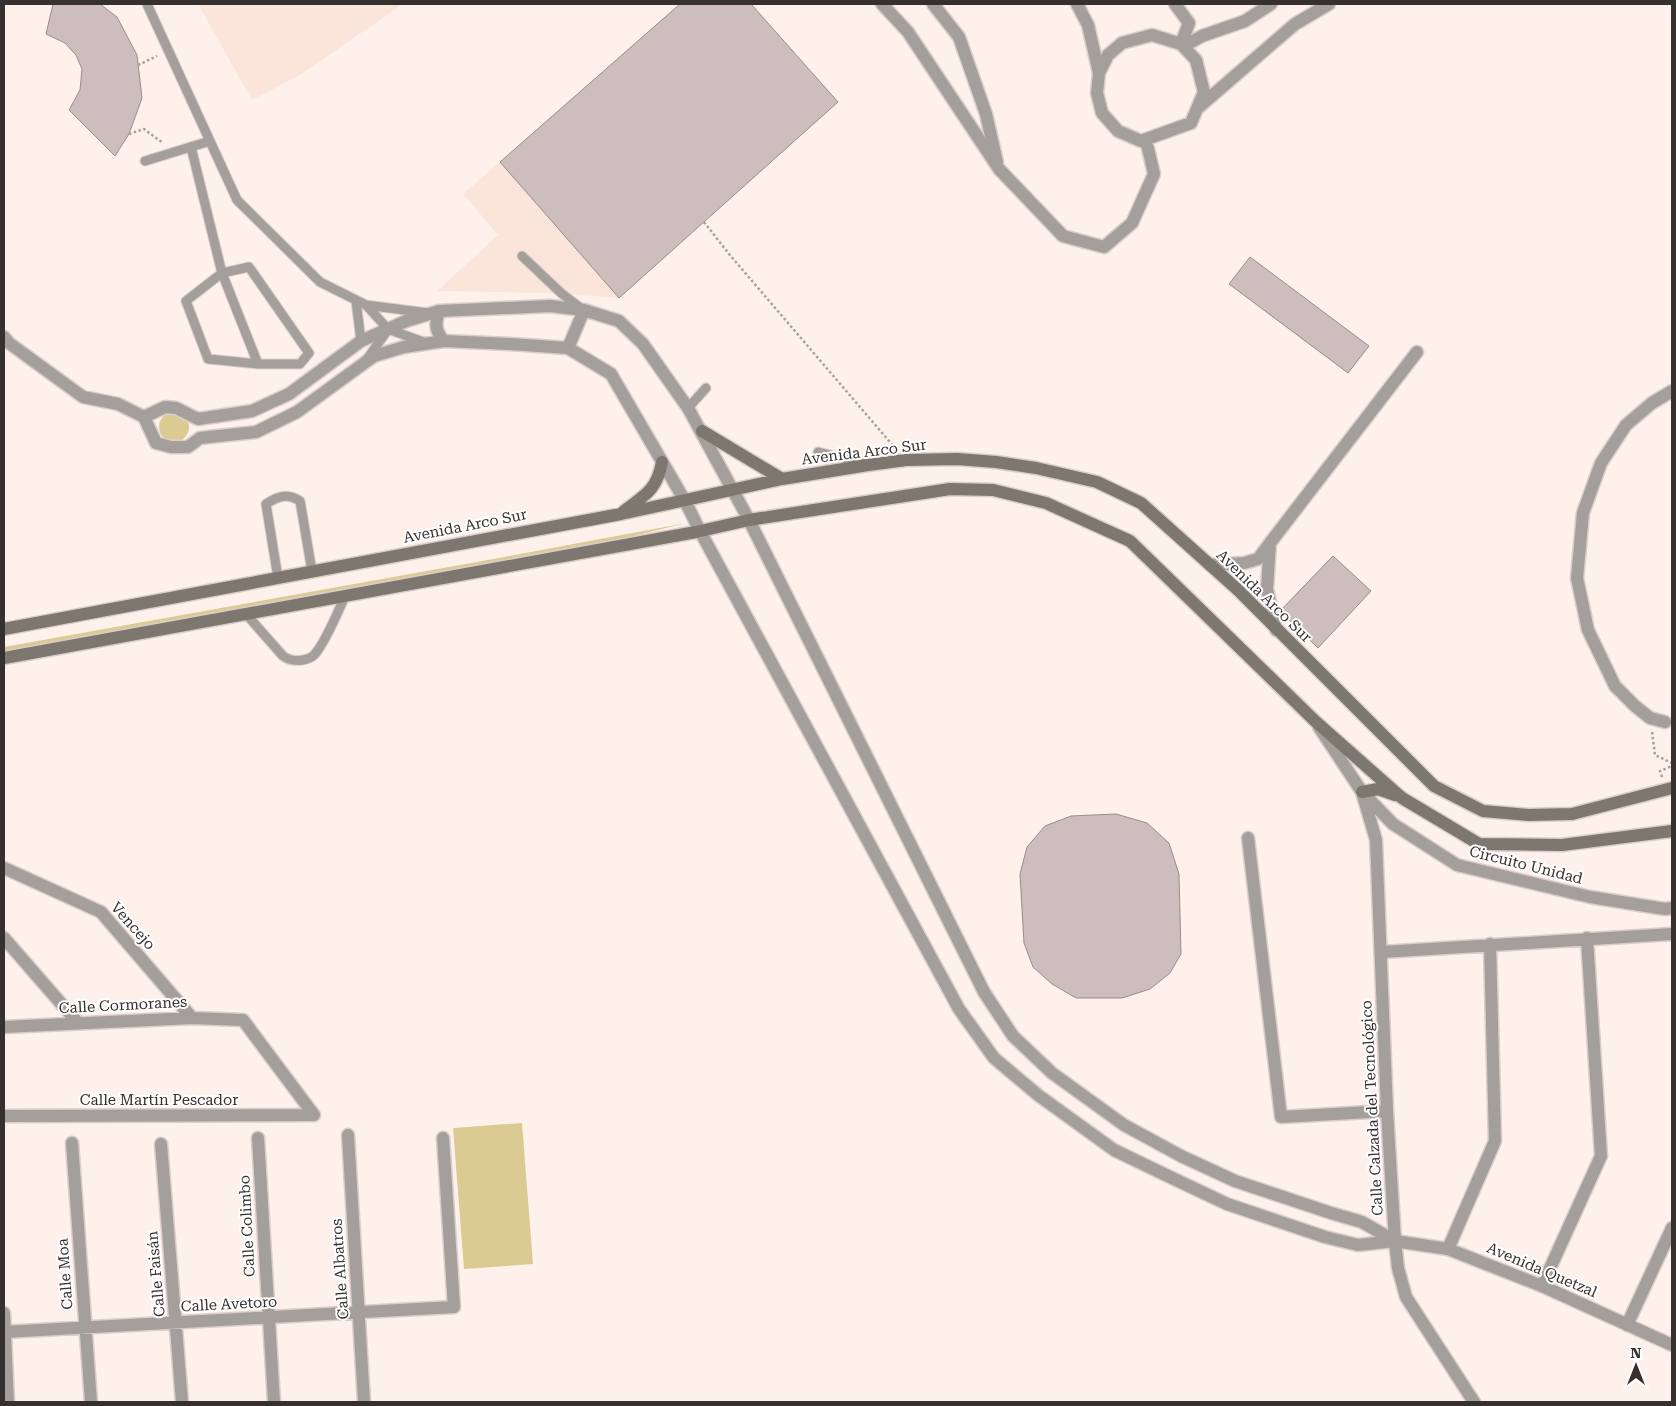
<svg xmlns="http://www.w3.org/2000/svg" width="1676" height="1406" viewBox="0 0 1676 1406" font-family="'Roboto Serif',serif">
	<style>
		.built { fill: #fbe4da }
		.green { fill: #dbcb93 }
		.building { fill: #cdbdbc; stroke: #9b8b8b }
		.lines { fill: none; stroke-linecap: round; stroke-linejoin: round }
		.service-casing { stroke: #daceca; stroke-width: 11 }
		.minor-casing { stroke: #daceca; stroke-width: 15 }
		.tertiary-casing { stroke: #daceca; stroke-width: 15 }
		.secondary-casing { stroke: #daceca; stroke-width: 15 }
		.path { stroke: #a99f9b; stroke-width: 2.5; stroke-dasharray: 2.5 2.5; stroke-linecap: butt }
		.service { stroke: #a49f9b; stroke-width: 9 }
		.minor { stroke: #a49f9b; stroke-width: 12 }
		.tertiary { stroke: #a49f9b; stroke-width: 12 }
		.secondary { stroke: #7d7770; stroke-width: 12 }
		.labels { text-anchor: middle; stroke-width: 4; stroke-linejoin: round; paint-order: stroke }
		.street-label { font-size: 15px; fill: #36302e; stroke: #fff }
	</style>
	<rect width="100%" height="100%" fill="#fef1ec"/>
	<!-- built -->
	<path class="built" d="M198,4H403L300,75L252,100Z
		M500,162L619,298L553,293L437,291L498,235L463,194Z"/>
	<!-- green -->
	<path class="green" d="M159 427a15 15 0 1 1 30 0a15 15 0 1 1-30 0Z
		M686,523L503,568L4,658V647L499,558Z
		M522,1123L533,1264L464,1269L453,1128Z"/>
	<!-- building -->
	<path class="building" d="M53,4H100L117,17L137,55L142,98L129,134L115,156L69,110L80,90L82,69L76,55L65,43L46,34Z
		M680,4H751L838,102L619,298L500,162Z
		M1250,257L1369,346L1348,373L1229,284Z
		M1333,556L1371,591L1318,648L1280,611Z
		M1116,814L1147,823L1169,843L1179,874L1181,954L1170,973L1150,989L1122,998H1076L1052,984L1033,967L1024,943L1020,874L1027,847L1045,826L1071,816Z"/>
	<g class="lines">
		<!-- service casing -->
		<g class="service-casing">
			<path id="service" d="M147,4L237,200L320,282L366,305L388,329L426,343
				M191,147L222,273L249,267L309,353L300,364H258L208,359L186,301L222,273L258,364
				M145,161L210,141
				M522,256L561,293L582,309
				M356,301L361,341
				M366,305L428,313
				M367,359L387,331
				M688,408L706,388
				M818,452L863,463
				M278,578L266,504C278,496 287,493 300,501L312,571
				M246,614L283,656C291,662 304,662 313,656C323,647 339,610 345,596"/>
		</g>
		<!-- minor casing -->
		<g class="minor-casing">
			<path id="minor" d="M882,4L908,32L999,169L1063,236L1104,247L1132,223L1154,174L1146,140
				M933,4L959,37L986,114L997,162
				M1077,4L1088,25L1099,73L1097,93L1102,113L1118,131L1141,141L1191,123L1204,92L1196,60L1181,44L1152,35L1122,43L1108,55L1099,73
				M1175,4L1189,23L1181,44
				M1184,46L1202,36L1245,21L1271,4
				M1199,107L1295,24L1329,4
				M439,311C435,324 435,331 444,341
				M4,337L9,343L83,397L118,404L144,417
				M568,348L584,310
				M144,417L165,407L176,408L198,419L252,411L289,394L361,341L406,321L439,311L550,306L584,310L619,321L643,344L688,408L749,520
				M144,417L156,443L171,447H188L200,438L256,432L297,412L374,356L404,347L444,341L510,344L568,348L611,374L685,501L700,531
				M1270,543L1417,352
				M1210,565L1244,563L1258,559L1270,543L1267,589L1276,630
				M1665,722L1650,718L1635,706L1615,686L1588,630L1577,578L1583,513L1601,463L1626,425L1652,403L1672,391
				M1248,838L1281,1117L1387,1111
				M4,868L101,912L192,1018
				M4,938L78,1023
				M1382,952L1672,934
				M4,1027L192,1018L243,1020L314,1115
				M4,1116L314,1115
				M348,1135L364,1402
				M258,1138L274,1402
				M72,1143L91,1402
				M161,1144L182,1402
				M1448,1249L1495,1141L1490,944
				M1542,1286L1601,1156L1587,938
				M1627,1325L1672,1228
				M4,1332L454,1307L443,1138"/>
		</g>
		<!-- tertiary casing -->
		<g class="tertiary-casing">
			<path id="tertiary" d="M749,520L984,992L1013,1036L1052,1073L1124,1125L1181,1156L1235,1181L1331,1213L1362,1222L1395,1241
				M700,531L959,1009L994,1058L1038,1095L1114,1150L1170,1177L1227,1204L1325,1237L1358,1245L1395,1241L1448,1249L1542,1286L1672,1345
				M1319,727L1362,792L1393,824L1457,865L1590,897L1665,909L1672,908
				M1362,792L1376,840L1387,1111L1395,1241L1398,1268L1406,1297L1474,1402
				M4,1313L8,1402"/>
		</g>
		<!-- secondary casing -->
		<g class="secondary-casing">
			<path id="secondary" d="M702,431L782,479
				M624,511C645,495 657,490 662,462
				M4,629L621,514L782,479L868,465L906,460L957,459L996,462L1036,468L1097,482L1141,503L1238,590L1434,786L1483,811L1528,815L1572,814L1672,788
				M4,658L696,532L749,520L950,489L993,490L1046,503L1130,541L1315,721L1402,798L1479,844L1562,845L1672,831
				M1362,792L1378,789L1395,795"/>
		</g>
		<!-- path -->
		<path class="path" d="M138,65L157,56
			M129,134L144,129L163,143
			M704,222L729,254L895,448
			M1652,732L1655,755L1672,763
			M1662,777L1660,771L1672,766"/>
		<!-- service -->
		<use href="#service" class="service"/>
		<!-- minor -->
		<use href="#minor" class="minor"/>
		<!-- tertiary -->
		<use href="#tertiary" class="tertiary"/>
		<!-- secondary -->
		<use href="#secondary" class="secondary"/>
	</g>
	<g class="labels">
		<!-- street labels -->
		<g class="street-label">
			<text transform="translate(864 452) rotate(-7)" y="5">Avenida Arco Sur</text>
			<text transform="translate(465 526) rotate(-11)" y="5">Avenida Arco Sur</text>
			<text transform="translate(1264 596) rotate(44)" y="5">Avenida Arco Sur</text>
			<text transform="translate(1526 865) rotate(14)" y="5">Circuito Unidad</text>
			<text transform="translate(133 926) rotate(48)" y="5">Vencejo</text>
			<text transform="translate(123 1005) rotate(-3)" y="5">Calle Cormoranes</text>
			<text x="159" y="1105">Calle Martín Pescador</text>
			<text transform="translate(1372 1108) rotate(-93)" y="5">Calle Calzada del Tecnológico</text>
			<text transform="translate(247 1226) rotate(-93)" y="5">Calle Colimbo</text>
			<text transform="translate(340 1269) rotate(-94)" y="5">Calle Albatros</text>
			<text transform="translate(1542 1270) rotate(23)" y="5">Avenida Quetzal</text>
			<text transform="translate(65 1274) rotate(-94)" y="5">Calle Moa</text>
			<text transform="translate(156 1274) rotate(-95)" y="5">Calle Faisán</text>
			<text transform="translate(229 1304) rotate(-3)" y="5">Calle Avetoro</text>
		</g>
	</g>
	<!-- border -->
	<rect width="1676" height="1406" fill="none" stroke="#36302e" stroke-width="10"/>
	<!-- north arrow -->
	<g transform="translate(1636 1366)" stroke="#ffffff" stroke-width="4" paint-order="stroke">
	<path d="M0-4L9 19L0 12L-9 19Z" fill="#36302e"/>
	<text y="-8" font-size="14" font-weight="bold" text-anchor="middle" fill="#36302e">N</text>
	</g>
</svg>
